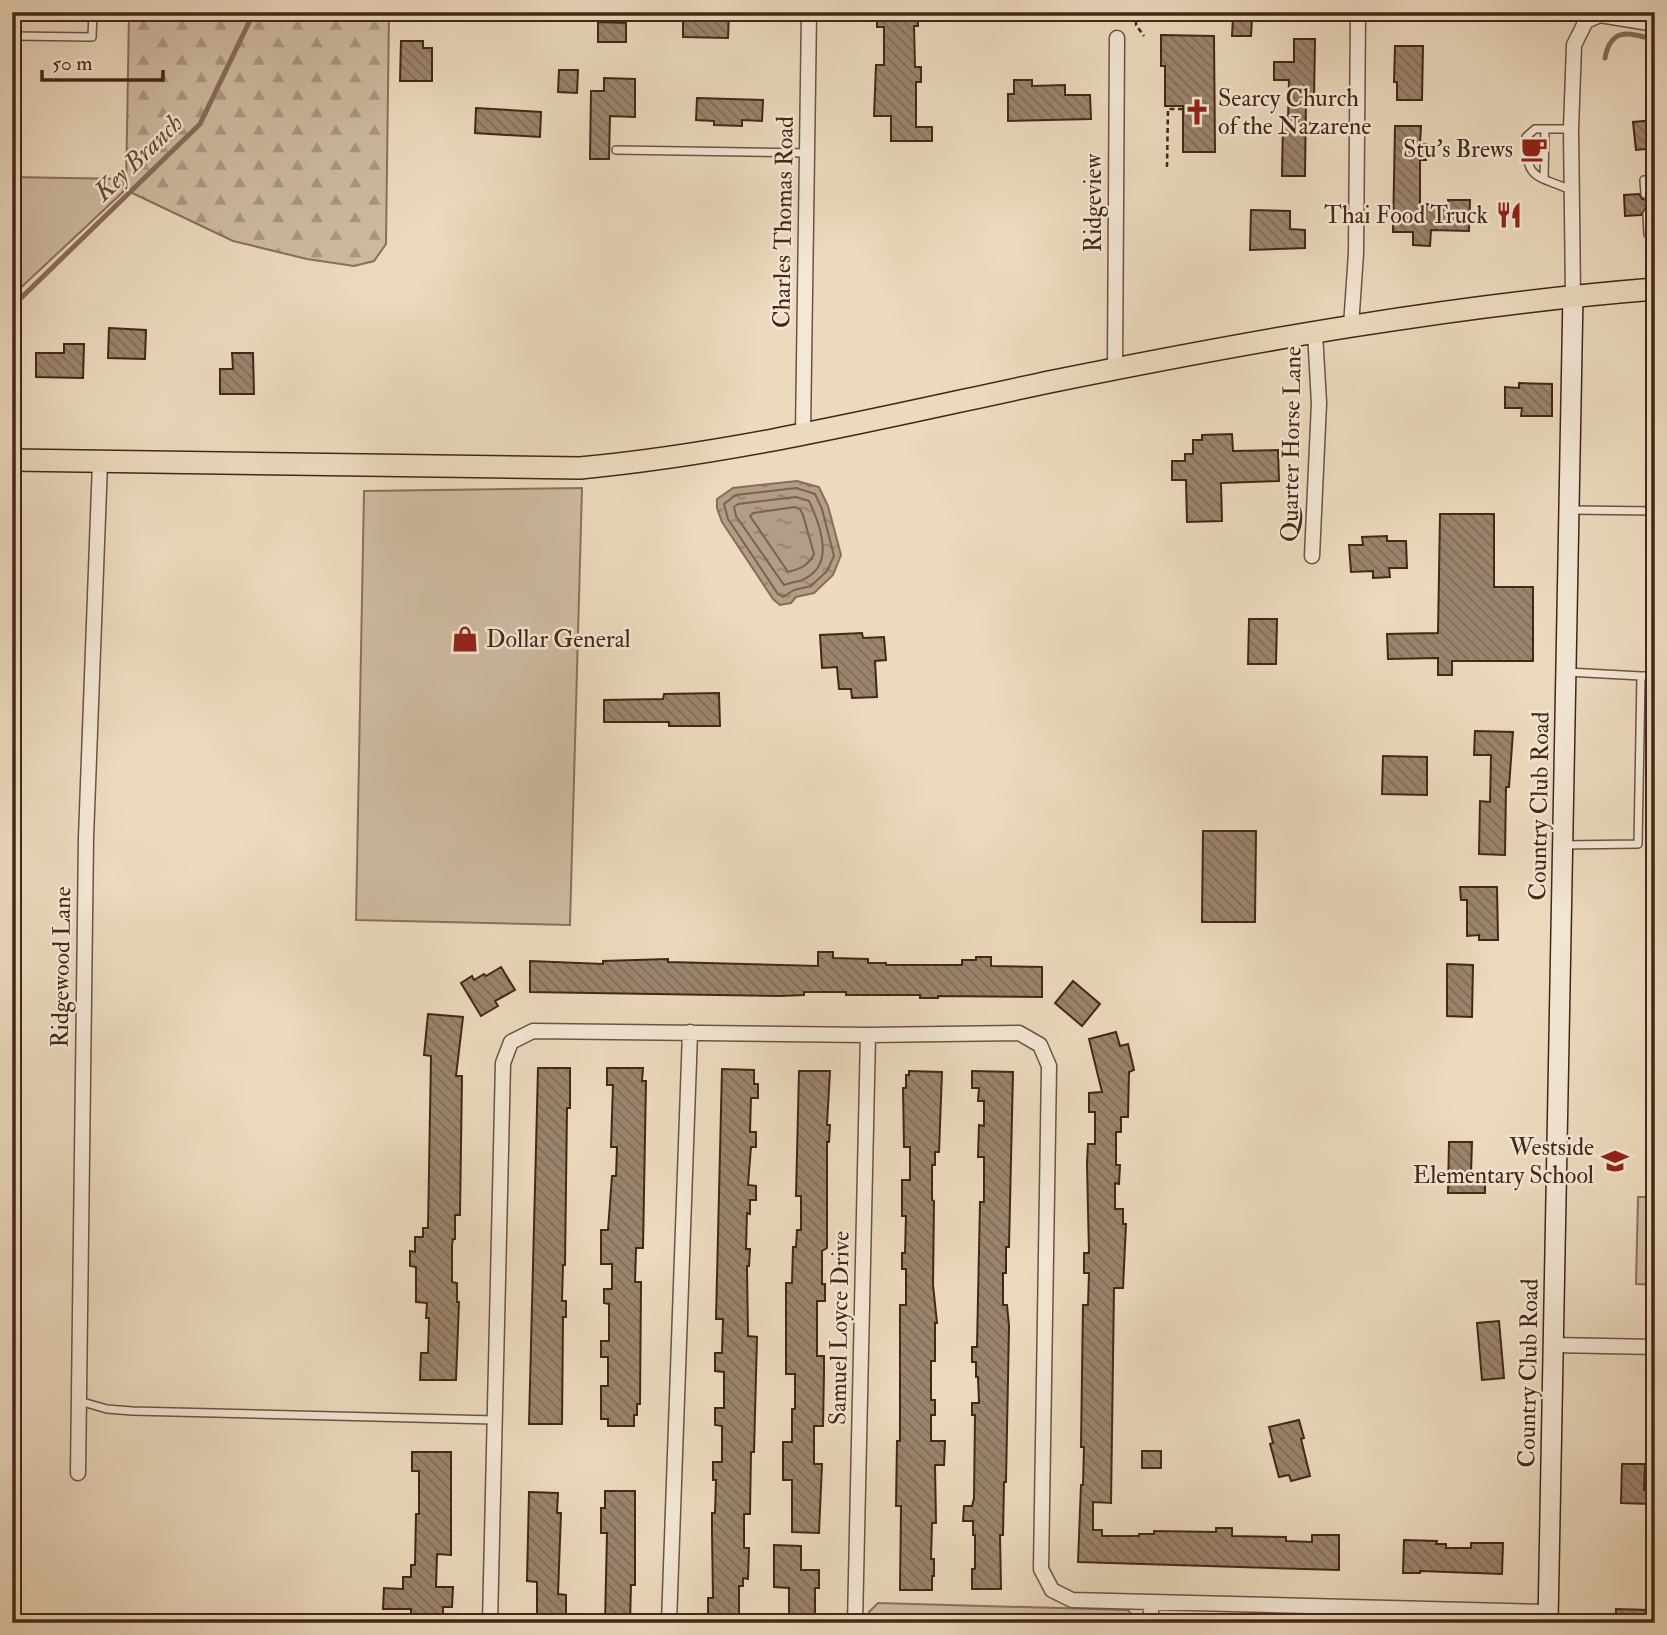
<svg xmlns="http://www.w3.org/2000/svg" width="1667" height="1635" viewBox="0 0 1667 1635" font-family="'IM FELL Double Pica',serif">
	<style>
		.grass { fill: #cfbba2; stroke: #8a705d; stroke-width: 2 }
		.forest { fill: url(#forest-firs); stroke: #8a705d; stroke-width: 2 }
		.water { fill: url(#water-ripples); stroke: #876d5a; stroke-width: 2 }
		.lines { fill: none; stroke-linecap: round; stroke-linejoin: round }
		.shore { stroke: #7c624f; stroke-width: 2 }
		.stream { stroke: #876d5a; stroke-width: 5 }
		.building { fill: url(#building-back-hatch); stroke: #442618; stroke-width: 2 }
		.lane-casing { stroke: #6e5342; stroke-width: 10 }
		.street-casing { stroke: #6e5342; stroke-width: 17 }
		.secondary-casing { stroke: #442618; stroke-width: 22 }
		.primary-casing { stroke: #442618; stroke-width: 24 }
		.path { stroke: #442618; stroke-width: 2.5; stroke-dasharray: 5 3.5; stroke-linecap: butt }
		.lane { stroke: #f3e7d5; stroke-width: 7 }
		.street { stroke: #f3e7d5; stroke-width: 14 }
		.secondary { stroke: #f3e7d5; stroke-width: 19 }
		.primary { stroke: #ecdabe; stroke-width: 21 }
		.labels { text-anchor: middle; stroke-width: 5; stroke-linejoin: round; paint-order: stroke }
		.poi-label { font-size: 24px; fill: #442618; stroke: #f3e7d5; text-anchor: end }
		.street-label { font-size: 24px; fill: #442618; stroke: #f3e7d5 }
		.water-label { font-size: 26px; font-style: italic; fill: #654a39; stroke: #f3e7d5 }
	</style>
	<defs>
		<pattern id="forest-firs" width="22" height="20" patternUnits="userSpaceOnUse" patternTransform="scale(1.75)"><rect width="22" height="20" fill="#cfbba2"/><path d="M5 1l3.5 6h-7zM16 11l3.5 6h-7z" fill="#aa9883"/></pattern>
		<pattern id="water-ripples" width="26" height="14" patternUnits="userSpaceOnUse" patternTransform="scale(1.75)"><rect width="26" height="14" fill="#b39d86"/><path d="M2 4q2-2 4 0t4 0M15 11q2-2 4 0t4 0" fill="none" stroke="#93806d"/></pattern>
		<pattern id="building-back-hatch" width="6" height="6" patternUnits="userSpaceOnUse" patternTransform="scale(1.75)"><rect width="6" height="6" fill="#9b846e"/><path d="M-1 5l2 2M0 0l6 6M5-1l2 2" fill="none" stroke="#806c59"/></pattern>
	</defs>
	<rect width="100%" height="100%" fill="#ecdabe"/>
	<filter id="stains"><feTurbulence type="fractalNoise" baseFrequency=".00286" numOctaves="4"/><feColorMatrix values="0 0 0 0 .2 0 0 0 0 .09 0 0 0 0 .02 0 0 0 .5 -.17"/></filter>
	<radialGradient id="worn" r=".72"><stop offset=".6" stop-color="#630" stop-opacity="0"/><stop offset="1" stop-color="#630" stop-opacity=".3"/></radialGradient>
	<!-- grass -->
	<path class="grass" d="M12,177L123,179V192L12,296Z
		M582,488L570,925L356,920L364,491Z
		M1638,1197H1655V1285L1636,1284Z
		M878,1603L1128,1610L1139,1623H869V1612Z"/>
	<!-- forest -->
	<path class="forest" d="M129,12H389L386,244L374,261L354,266L307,259L233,241L126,190Z"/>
	<!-- water -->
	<path class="water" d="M797,481L819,487L828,506L841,555L833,575L814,593L796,597L791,603L780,605L773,599L722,522L717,508V499L733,488Z"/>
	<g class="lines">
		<!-- shore -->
		<path class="shore" d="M796,488L815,494L822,509L834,556L827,571L811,586L794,590L783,597L778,594L728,519L724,504L736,495Z
			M796,497L809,501C820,524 835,563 806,578C800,582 791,582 784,585L736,516L734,507L738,504Z
			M795,507L800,509L803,515L814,554C809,565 800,569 788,572L750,516L753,513Z"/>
		<!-- stream -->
		<path class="stream" d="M1605,58C1611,26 1630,33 1655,40
			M12,303L22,297L200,124L254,12"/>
	</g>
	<!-- building -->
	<path class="building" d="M694,12H729L728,38L683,37V18L694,19Z
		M877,12H918V26H914L915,67H921V82H916V127H932V141H891V116H874L876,65H884V27H877Z
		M1233,18L1252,19L1251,36H1232Z
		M598,22L626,23V42H598Z
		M1161,35L1214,36L1215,152H1183V106H1165V66H1161Z
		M1294,39H1315L1314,100L1306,99L1305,176H1282L1283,121H1288L1289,80H1274V62H1294Z
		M401,41H423V48H432V81H400Z
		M1395,46H1423L1422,100H1397V82H1394Z
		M559,70H578L577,93L558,92Z
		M604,78L635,79V117L610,116L609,159H590L591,91H604Z
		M1014,80H1032V86L1065,85V95H1090L1091,119L1008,121V94H1014Z
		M697,98L763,100L762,121L742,120V126L714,125V121L696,120Z
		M476,108L541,112L540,137L475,133Z
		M1655,120V148L1636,150L1633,122Z
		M1395,126H1421L1420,144H1426V160H1420V204L1448,205V200H1470L1469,231L1431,230L1430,246L1413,245V232H1393Z
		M1651,193H1655V214L1646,208L1641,215L1625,216L1624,195L1639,194L1642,199L1646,200Z
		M1251,210L1290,211V229L1305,230V248L1250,250Z
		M109,328L146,330L145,359L108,358Z
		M64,344H84L83,378L36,377V353H64Z
		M232,353H253L254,394H220V369H233Z
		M1519,383L1552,384V416H1521L1522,408H1505V387L1519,388Z
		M1232,434L1233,451L1278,450L1279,481L1221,483L1222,521L1187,522L1186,480H1172V461H1185V454H1193V440H1202V435Z
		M1440,514H1494V587H1533V661H1452V675H1438V658L1388,659L1387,634L1438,633Z
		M1387,536V541H1406L1407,568H1389L1390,577L1373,578V571L1351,572L1349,545H1363L1362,537Z
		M1249,619H1277L1276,664H1248Z
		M862,633L863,638L884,637L886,660L875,661L877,697L852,698L851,689H839L837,667L822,668L820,635Z
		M719,693L720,726H669V722H604V700L663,699L664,694Z
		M1475,731L1513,732L1509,787H1506L1505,855L1479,854L1480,801L1490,802L1491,755H1474Z
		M1383,756L1427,757V795L1382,794Z
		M1203,831H1256L1255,922H1202Z
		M1460,887H1497L1498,940H1479V935L1467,936V900H1461Z
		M818,952H833V958L868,959V963H886V965H962V960H976V957H991V966L1042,967V997L938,996V998H920V995H846V992H804V995L780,996L530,992V961L603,964V961L668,959V962L818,966Z
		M1447,964L1473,965L1472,1017L1447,1016Z
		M501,967L515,990L495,1001L498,1006L481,1016L461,983L472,976L474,980L484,974L486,976Z
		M1073,981L1100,1004L1082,1026L1055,1003Z
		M428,1014L463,1017L456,1076H462L460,1215H455V1239H453L452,1245V1282L457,1283V1302H459L456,1380H420L421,1353H428L429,1318H426L427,1303L416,1302V1267L410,1266V1251L415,1252V1237H423V1228H428L431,1056L424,1055Z
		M1116,1032L1120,1046L1128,1044L1134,1070L1129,1072L1128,1117H1121V1132H1116V1165H1120L1119,1184L1115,1183V1209H1123V1224H1126L1123,1288H1114L1111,1503L1093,1502V1530H1102V1536H1139V1534H1154V1531L1216,1532V1528H1232V1536L1286,1537V1541L1312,1542V1535H1339V1570L1078,1562L1081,1485H1083L1084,1447H1081L1083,1305H1088L1089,1273H1084V1253H1089L1087,1164L1088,1144H1095V1112H1089V1093L1102,1092L1089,1039Z
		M538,1068H570V1108H567L565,1265H563L562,1301H566V1317H563L562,1424H529Z
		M607,1068H643L642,1081H646L643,1248H636L635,1282H641L640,1404H637V1415H634V1426H608V1419H601V1386H608V1357H601V1341H609V1304L604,1303V1289H612V1264H601V1230H608L612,1176H616L617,1147H611L613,1085H607Z
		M722,1069L754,1070V1084H758V1098H751L750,1132H756V1147H751L748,1185L756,1186V1200H750V1214L747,1213L746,1249H750L749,1266H747L748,1336L757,1337L754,1452H751L750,1514H744V1548H749L748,1579L743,1578V1586H739V1623H710L711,1616H708V1598H713L712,1531V1513H715L716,1480H713V1462H722V1426L715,1425V1408H724V1372L715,1371V1353H722L723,1319H716Z
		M799,1071H830L827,1125H830L829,1142H827V1248L822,1251V1284H825V1301H817V1356H824V1374L823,1426H814V1464H822L819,1533L792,1532V1480H783V1442H792V1409H795V1374H786V1283H792L793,1247H796L797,1230H801V1196H796Z
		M909,1071L942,1072L939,1152H935V1165H932V1200L934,1201L933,1285L937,1323H935V1361H931V1400H935V1415H931V1441H945L944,1465H935L936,1523H932L931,1559H934V1576H932V1590H900L901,1506H896L897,1441H900V1305H906V1269H902V1253H905L906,1216H902V1180H910V1147H904L903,1088H906V1075H909Z
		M972,1071L1013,1072L1009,1247H1006V1273H1003V1305H1007L1009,1326L1006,1482H1004L1003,1535H1000L1001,1589H972V1569H975V1535H973V1521H963L964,1506H972L974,1498L975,1415H972V1403H979L978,1377H976V1362H972V1347H977L980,1202H984V1157H978L979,1125L984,1126V1101H978L979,1088H972Z
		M1449,1142H1472L1471,1173H1485V1193H1448Z
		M1499,1321L1504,1378L1482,1380L1477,1323Z
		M1299,1420L1304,1438L1301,1439L1310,1476L1291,1481L1289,1475L1279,1477L1270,1444L1273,1443L1269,1427Z
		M1142,1451H1161V1468H1142Z
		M412,1452H451V1555L437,1554L436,1587H453L452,1607H443V1623H411V1609H383L384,1588L403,1589V1577H411V1565H415L416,1514H419V1471H412Z
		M1622,1464H1645L1644,1490H1651L1650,1504L1621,1503Z
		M605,1491H635V1585H631L630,1623H605L607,1533H601V1508H605Z
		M529,1492L558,1493L557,1513H561L558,1594L566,1595V1623H537V1582L527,1581Z
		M1404,1540L1437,1541L1436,1544H1446V1548H1471V1543H1503L1502,1574L1420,1571V1573H1403Z
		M774,1545L801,1546V1570H819V1588H815V1623H789V1588L774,1587Z
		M1616,1609L1649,1610L1648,1623H1616Z"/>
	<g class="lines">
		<!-- lane casing -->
		<g class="lane-casing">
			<path id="lane" d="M12,36L92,37L93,12
				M616,150L807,153
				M1544,179L1545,129
				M1644,180L1645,194
				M1571,190C1533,174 1527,180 1526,137L1535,129H1571
				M1647,214L1648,234
				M1571,510L1655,511
				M1641,676H1655
				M1563,845L1638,844L1641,676L1567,672
				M79,1401L107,1409L132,1411L494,1420"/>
		</g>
		<!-- street casing -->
		<g class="street-casing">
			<path id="street" d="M1573,295L1571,129L1574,45L1586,21L1600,15L1655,24
				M1351,326L1356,253L1358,12
				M1115,369L1117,38
				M803,433L809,12
				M1312,556L1319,403L1315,333
				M1553,1345L1655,1347
				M78,1473L86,838L100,462
				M490,1623L503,1063L511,1042L533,1031L868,1035L1019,1033L1040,1045L1049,1066L1041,1569L1052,1590L1072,1600L1548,1612
				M669,1623L690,1032
				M855,1623L868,1035
				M1151,1623V1602
				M1345,1623L1346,1607"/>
		</g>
		<!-- secondary casing -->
		<g class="secondary-casing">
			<path id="secondary" d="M1548,1623L1573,295"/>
		</g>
		<!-- primary casing -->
		<g class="primary-casing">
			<path id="primary" d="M12,460L580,468C740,453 897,414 1054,381C1252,341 1453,305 1655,289"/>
		</g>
		<!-- path -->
		<path class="path" d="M1136,12V25L1144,36
			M1167,167L1168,109H1183"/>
		<!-- lane -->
		<use href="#lane" class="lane"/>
		<!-- street -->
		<use href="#street" class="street"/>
		<!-- secondary -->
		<use href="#secondary" class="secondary"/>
		<!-- primary -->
		<use href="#primary" class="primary"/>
	</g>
	<!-- icons -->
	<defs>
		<g id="church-bare" transform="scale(2.1)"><path d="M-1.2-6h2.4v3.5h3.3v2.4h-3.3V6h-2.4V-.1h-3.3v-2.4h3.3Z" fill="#8f2418" stroke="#f3e7d5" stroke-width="2.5" paint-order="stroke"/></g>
		<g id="cafe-bare" transform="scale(2.1)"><path d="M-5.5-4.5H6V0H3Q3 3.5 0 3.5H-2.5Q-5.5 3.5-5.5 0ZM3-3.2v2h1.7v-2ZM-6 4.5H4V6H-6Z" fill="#8f2418" stroke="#f3e7d5" stroke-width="2.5" paint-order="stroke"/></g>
		<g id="restaurant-bare" transform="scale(2.1)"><path d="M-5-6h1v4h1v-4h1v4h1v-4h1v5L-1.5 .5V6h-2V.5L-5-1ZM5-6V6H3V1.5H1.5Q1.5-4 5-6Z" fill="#8f2418" stroke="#f3e7d5" stroke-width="2.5" paint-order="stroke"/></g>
		<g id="shop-bare" transform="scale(2.1)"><path d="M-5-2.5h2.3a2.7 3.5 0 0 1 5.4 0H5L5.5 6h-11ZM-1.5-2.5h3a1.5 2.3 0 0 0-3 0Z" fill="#8f2418" stroke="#f3e7d5" stroke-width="2.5" paint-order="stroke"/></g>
		<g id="school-bare" transform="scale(2.1)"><path d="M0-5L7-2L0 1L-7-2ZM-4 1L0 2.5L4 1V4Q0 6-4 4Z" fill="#8f2418" stroke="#f3e7d5" stroke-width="2.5" paint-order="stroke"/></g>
	</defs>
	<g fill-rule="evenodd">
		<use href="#church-bare" x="1197" y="112"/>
		<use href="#cafe-bare" x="1534" y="149"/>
		<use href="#restaurant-bare" x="1509" y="215"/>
		<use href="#shop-bare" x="465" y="639"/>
		<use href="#school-bare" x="1615" y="1161"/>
	</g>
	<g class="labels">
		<!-- poi labels -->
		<g class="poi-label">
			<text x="1218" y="106" text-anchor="start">Searcy Church<tspan x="1218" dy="28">of the Nazarene</tspan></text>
			<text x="1513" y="157">Stu's Brews</text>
			<text x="1488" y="223">Thai Food Truck</text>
			<text x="486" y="647" text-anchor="start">Dollar General</text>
			<text x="1594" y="1155">Westside<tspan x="1594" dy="28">Elementary School</tspan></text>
		</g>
		<!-- street labels -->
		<g class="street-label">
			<text transform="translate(1093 203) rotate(-90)" y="8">Ridgeview</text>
			<text transform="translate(783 222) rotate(-89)" y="8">Charles Thomas Road</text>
			<text transform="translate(1291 444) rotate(-89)" y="8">Quarter Horse Lane</text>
			<text transform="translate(1539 806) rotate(-89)" y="8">Country Club Road</text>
			<text transform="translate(61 967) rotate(-89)" y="8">Ridgewood Lane</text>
			<text transform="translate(839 1328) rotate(-89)" y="8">Samuel Loyce Drive</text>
			<text transform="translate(1528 1373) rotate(-89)" y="8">Country Club Road</text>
		</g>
		<!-- water labels -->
		<g class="water-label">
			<text transform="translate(138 157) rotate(-44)" y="9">Key Branch</text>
		</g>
	</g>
	<!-- margin -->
	<rect width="1667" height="1635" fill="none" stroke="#ecdabe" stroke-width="42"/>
	<rect x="14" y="14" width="1639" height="1607" fill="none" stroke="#442618" stroke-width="3.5"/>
	<rect x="21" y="21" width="1625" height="1593" fill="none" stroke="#442618" stroke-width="2"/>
	<!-- scale -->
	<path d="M42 70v10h121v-10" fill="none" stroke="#442618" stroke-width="3.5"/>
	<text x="52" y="70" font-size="21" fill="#442618" stroke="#f3e7d5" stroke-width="5" paint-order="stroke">50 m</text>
	<rect width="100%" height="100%" filter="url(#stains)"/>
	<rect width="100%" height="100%" fill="url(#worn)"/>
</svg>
